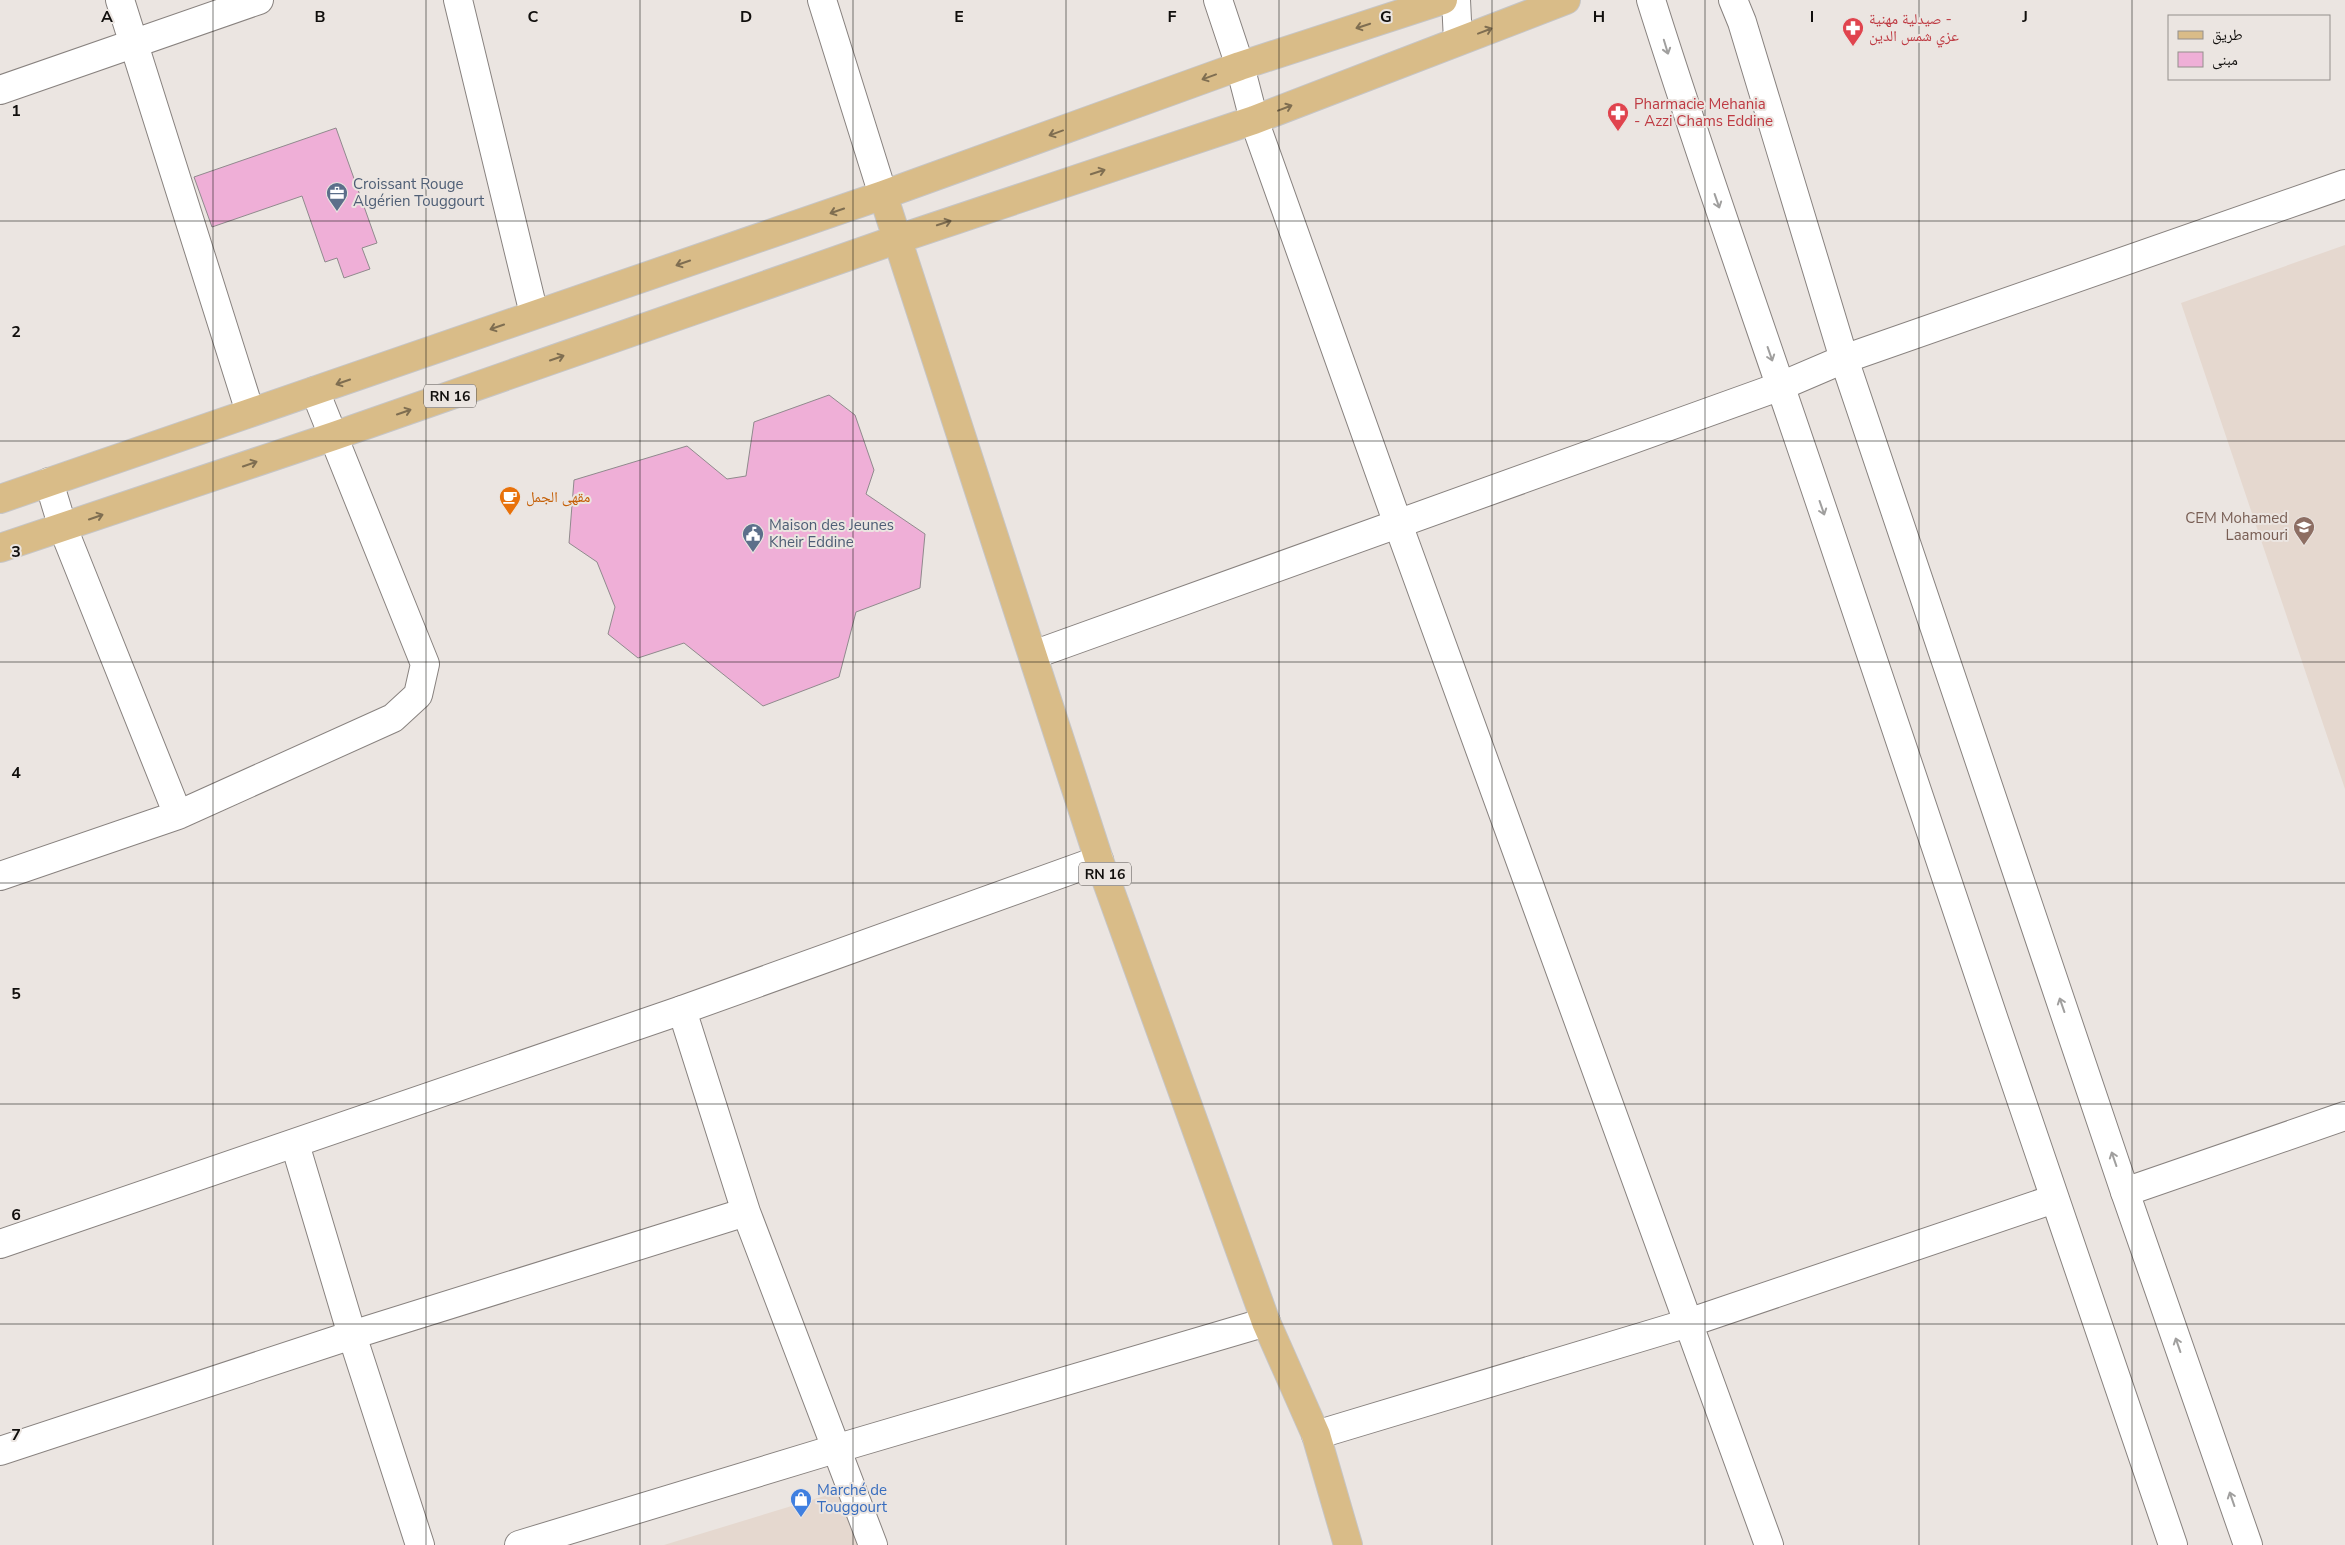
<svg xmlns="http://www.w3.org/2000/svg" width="2345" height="1545" viewBox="0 0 2345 1545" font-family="'Nunito Sans','Noto Naskh Arabic',sans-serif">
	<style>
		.built { fill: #e5d8cf }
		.building { fill: #efafd7; stroke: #908a8d }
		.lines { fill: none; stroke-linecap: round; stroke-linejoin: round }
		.minor-casing { stroke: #88827f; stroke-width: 30 }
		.tertiary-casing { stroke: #88827f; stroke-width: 30 }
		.secondary-casing { stroke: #88827f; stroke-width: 30 }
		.primary-casing { stroke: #c6c5c5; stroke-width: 30 }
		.minor { stroke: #fff; stroke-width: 28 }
		.tertiary { stroke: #fff; stroke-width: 28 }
		.secondary { stroke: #fff; stroke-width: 28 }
		.primary { stroke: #d9bc88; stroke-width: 28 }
		.oneway { stroke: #7f6e51 }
		.oneway2 { stroke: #a09f9e }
		.grid { fill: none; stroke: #110f0d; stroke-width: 1; stroke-opacity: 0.55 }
		.labels { text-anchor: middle; stroke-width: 4; stroke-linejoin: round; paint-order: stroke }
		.shield { fill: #ebe5e1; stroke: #524f4d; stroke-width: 1 }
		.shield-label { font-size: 14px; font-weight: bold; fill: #110f0d }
		.health-label { font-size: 15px; fill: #be3a42; stroke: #ebe5e1; text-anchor: start }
		.service-label { font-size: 15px; fill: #4e5e75; stroke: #ebe5e1; text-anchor: start }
		.food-label { font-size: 15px; fill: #c56008; stroke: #ebe5e1; text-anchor: start }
		.education-label { font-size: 15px; fill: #785e54; stroke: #ebe5e1; text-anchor: end }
		.shop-label { font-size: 15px; fill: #366cbe; stroke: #ebe5e1; text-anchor: start }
		.grid-label { font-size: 16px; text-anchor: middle; font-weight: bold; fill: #110f0d; stroke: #ebe5e1; stroke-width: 4; stroke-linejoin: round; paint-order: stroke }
	</style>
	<rect width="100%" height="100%" fill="#ebe5e1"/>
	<!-- built -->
	<path class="built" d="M2345,245V789L2181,303Z
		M841,1491L859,1545H664Z"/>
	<!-- building -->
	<path class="building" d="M336,128L377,243L362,248L370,269L344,278L337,258L325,262L302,196L212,227L194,177Z
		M829,395L855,415L874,470L866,494L925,534L920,588L856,612L839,677L763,706L684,643L638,658L608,634L615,607L597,562L569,543L574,480L687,446L727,479L746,476L754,422Z"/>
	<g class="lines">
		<!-- minor casing -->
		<g class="minor-casing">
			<path id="minor" d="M120,0L250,412
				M458,0L534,314
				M822,0L883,195
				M1218,0L1240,66L1254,120L1398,524L1769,1545
				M0,90L259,0
				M1033,655L1781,386L1844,359L2345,184
				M178,815L393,718L418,695L425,664L315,391
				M0,876L178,815L63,528L49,482
				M682,1010L746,1212L873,1545
				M295,1144L352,1335L420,1545
				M1316,1435L1688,1323L2054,1199
				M0,1451L352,1335L746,1212"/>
		</g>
		<!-- tertiary casing -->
		<g class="tertiary-casing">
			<path id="tertiary" d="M1456,0L1458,41
				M2125,1192L2345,1116
				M0,1244L682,1010L1099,860"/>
		</g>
		<!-- secondary casing -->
		<g class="secondary-casing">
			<path id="secondary" d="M1651,0C1706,175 1768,347 1826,520C1941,862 2055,1204 2173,1545
				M1733,0L1742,22L1844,359L2125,1192L2248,1545
				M519,1545L835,1449L1266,1322"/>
		</g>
		<!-- primary casing -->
		<g class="primary-casing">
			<path id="primary" d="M883,195L1099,860L1266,1322L1316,1435L1348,1545
				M0,499L883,195L1240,66L1443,0
				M0,548L334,436L898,239L1254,120L1566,0"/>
		</g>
		<!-- minor -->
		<use href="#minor" class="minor"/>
		<!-- tertiary -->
		<use href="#tertiary" class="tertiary"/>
		<!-- secondary -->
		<use href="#secondary" class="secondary"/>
		<!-- primary -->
		<use href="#primary" class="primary"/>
	</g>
	<!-- one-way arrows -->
	<defs><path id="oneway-shaft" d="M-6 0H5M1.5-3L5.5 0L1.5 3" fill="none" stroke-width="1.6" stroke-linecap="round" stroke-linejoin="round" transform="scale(1.25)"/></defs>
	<g class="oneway">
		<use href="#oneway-shaft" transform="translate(1363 26) rotate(162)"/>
		<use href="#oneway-shaft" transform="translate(1485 31) rotate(-21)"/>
		<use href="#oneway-shaft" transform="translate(1209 77) rotate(160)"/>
		<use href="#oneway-shaft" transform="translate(1285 108) rotate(-21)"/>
		<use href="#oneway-shaft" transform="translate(1056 133) rotate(160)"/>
		<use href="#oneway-shaft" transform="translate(1098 172) rotate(-18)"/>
		<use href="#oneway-shaft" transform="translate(837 211) rotate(161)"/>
		<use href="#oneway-shaft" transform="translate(944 223) rotate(-18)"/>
		<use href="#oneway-shaft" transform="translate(683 263) rotate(161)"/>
		<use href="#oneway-shaft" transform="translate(497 327) rotate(161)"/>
		<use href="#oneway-shaft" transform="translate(557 358) rotate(-19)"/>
		<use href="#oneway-shaft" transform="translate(343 382) rotate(161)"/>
		<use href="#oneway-shaft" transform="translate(404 412) rotate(-19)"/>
		<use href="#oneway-shaft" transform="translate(250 464) rotate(-19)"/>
		<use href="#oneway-shaft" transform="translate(96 517) rotate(-19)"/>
	</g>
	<g class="oneway2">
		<use href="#oneway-shaft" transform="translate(1666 47) rotate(73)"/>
		<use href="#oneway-shaft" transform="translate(1717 201) rotate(71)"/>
		<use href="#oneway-shaft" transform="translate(1770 354) rotate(71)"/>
		<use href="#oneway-shaft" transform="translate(1822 508) rotate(71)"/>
		<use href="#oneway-shaft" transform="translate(2062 1005) rotate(-109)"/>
		<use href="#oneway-shaft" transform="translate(2114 1159) rotate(-109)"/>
		<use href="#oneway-shaft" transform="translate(2178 1345) rotate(-109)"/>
		<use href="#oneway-shaft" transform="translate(2232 1499) rotate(-109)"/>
	</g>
	<!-- grid -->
	<path class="grid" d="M213,0V1545M426,0V1545M640,0V1545M853,0V1545M1066,0V1545M1279,0V1545M1492,0V1545M1705,0V1545M1919,0V1545M2132,0V1545M0,221H2345M0,441H2345M0,662H2345M0,883H2345M0,1104H2345M0,1324H2345"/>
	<!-- icons -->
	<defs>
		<g id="pharmacy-pin" transform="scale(1.125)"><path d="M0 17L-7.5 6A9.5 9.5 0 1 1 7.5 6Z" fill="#e0444e" stroke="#ebe5e1"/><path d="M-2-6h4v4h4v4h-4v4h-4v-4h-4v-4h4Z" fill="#fff"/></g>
		<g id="office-pin" transform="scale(1.125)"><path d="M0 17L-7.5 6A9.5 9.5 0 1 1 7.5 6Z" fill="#5c6f8a" stroke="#ebe5e1"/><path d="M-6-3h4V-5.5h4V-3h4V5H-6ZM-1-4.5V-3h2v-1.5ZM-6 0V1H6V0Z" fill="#fff"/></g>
		<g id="cafe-pin" transform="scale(1.125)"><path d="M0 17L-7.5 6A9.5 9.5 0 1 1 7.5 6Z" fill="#e8710a" stroke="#ebe5e1"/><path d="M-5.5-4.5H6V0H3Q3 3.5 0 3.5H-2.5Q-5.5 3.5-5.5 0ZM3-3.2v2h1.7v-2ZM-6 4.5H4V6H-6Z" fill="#fff"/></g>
		<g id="school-pin" transform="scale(1.125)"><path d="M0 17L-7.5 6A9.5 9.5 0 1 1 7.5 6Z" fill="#8d6e63" stroke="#ebe5e1"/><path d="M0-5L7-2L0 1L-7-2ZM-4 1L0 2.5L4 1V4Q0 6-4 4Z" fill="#fff"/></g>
		<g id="civic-pin" transform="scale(1.125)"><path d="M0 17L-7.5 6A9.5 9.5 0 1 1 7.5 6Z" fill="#5c6f8a" stroke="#ebe5e1"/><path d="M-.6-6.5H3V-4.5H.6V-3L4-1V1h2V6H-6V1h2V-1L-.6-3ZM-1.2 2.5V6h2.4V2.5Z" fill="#fff"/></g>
		<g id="shop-pin" transform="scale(1.125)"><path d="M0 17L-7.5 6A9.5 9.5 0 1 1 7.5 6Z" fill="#3f7fe0" stroke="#ebe5e1"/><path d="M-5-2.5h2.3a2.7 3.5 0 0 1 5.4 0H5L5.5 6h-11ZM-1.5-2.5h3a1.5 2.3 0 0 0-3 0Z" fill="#fff"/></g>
	</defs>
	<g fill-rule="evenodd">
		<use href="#pharmacy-pin" x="1853" y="28"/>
		<use href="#pharmacy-pin" x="1618" y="113"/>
		<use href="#office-pin" x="337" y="193"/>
		<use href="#cafe-pin" x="510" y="497"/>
		<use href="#school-pin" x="2304" y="527"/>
		<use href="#civic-pin" x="753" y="534"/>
		<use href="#shop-pin" x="801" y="1499"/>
	</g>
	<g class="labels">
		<!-- shield labels -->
		<g class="shield">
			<rect x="424" y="384.5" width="52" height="23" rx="4"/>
			<rect x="1079" y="862.5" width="52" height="23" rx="4"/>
		</g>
		<g class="shield-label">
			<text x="450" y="401">RN 16</text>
			<text x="1105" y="879">RN 16</text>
		</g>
		<!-- health labels -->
		<g class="health-label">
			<text x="1869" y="24">صيدلية مهنية -<tspan x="1869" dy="17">عزي شمس الدين</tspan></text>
			<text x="1634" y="109">Pharmacie Mehania<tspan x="1634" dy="17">- Azzi Chams Eddine</tspan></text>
		</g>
		<!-- service labels -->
		<g class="service-label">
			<text x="353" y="189">Croissant Rouge<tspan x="353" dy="17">Algérien Touggourt</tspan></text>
			<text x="769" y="530">Maison des Jeunes<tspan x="769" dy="17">Kheir Eddine</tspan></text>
		</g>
		<!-- food labels -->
		<g class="food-label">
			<text x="526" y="502">مقهى الجمل</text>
		</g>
		<!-- education labels -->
		<g class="education-label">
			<text x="2288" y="523">CEM Mohamed<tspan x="2288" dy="17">Laamouri</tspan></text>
		</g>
		<!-- shop labels -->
		<g class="shop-label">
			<text x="817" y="1495">Marché de<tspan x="817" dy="17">Touggourt</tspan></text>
		</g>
	</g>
	<g class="grid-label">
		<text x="107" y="22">A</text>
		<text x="320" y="22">B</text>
		<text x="533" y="22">C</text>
		<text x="746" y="22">D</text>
		<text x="959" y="22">E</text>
		<text x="1172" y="22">F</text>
		<text x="1386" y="22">G</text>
		<text x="1599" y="22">H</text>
		<text x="1812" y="22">I</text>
		<text x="2025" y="22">J</text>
		<text x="16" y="116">1</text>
		<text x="16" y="337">2</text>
		<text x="16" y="557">3</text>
		<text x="16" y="778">4</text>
		<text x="16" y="999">5</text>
		<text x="16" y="1220">6</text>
		<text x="16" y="1440">7</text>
	</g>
	<!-- legend -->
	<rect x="2168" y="15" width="162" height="65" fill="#ebe5e1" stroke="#948f8c"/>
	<rect x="2178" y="31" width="25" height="8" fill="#d9bc88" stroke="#948f8c"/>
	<text x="2212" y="40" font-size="15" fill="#110f0d">طريق</text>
	<rect x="2178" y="52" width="25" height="15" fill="#efafd7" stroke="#948f8c"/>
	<text x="2212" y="65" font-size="15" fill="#110f0d">مبنى</text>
</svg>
